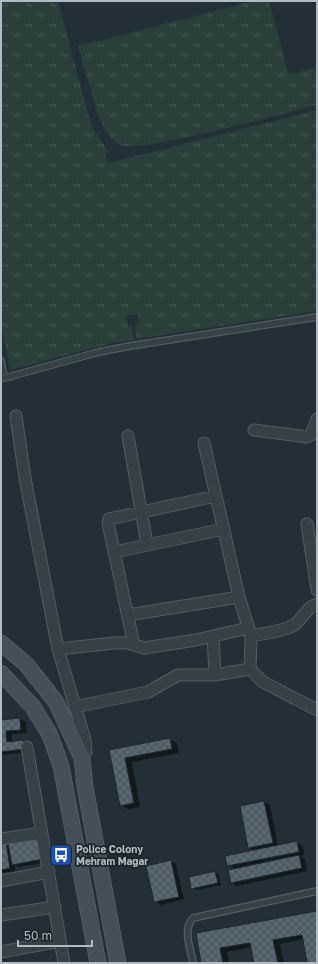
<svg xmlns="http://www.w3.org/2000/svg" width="318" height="964" viewBox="0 0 318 964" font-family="'Golos Text',sans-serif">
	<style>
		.grass { fill: url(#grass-tufts) }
		.shadow { fill: #0007 }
		.building { fill: url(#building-cross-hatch); stroke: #1d272d }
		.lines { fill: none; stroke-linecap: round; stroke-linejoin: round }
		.lane-casing { stroke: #535e64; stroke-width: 8 }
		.street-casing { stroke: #535e64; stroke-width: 13 }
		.secondary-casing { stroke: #535e64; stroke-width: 17 }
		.lane { stroke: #354047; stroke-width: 5.5 }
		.street { stroke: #354047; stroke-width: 11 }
		.secondary { stroke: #445059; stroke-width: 15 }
		.labels { text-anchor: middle; stroke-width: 3.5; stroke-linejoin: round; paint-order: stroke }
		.poi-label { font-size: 10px; font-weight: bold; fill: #b0bbc3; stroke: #1b252b; text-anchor: start }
	</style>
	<defs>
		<pattern id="grass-tufts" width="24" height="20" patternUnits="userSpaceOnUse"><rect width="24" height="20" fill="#2a3e3a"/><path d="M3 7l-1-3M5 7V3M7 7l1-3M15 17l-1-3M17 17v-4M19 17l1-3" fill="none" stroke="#465855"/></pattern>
		<pattern id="building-cross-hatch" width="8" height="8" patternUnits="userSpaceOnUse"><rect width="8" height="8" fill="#4d5c65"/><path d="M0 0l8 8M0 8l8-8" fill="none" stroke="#647179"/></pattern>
	</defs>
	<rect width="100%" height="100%" fill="#222f36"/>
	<!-- grass -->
	<path class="grass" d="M1,1H58L89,117L93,129L109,152L105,154L108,163L317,110V311L137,339L134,325L139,324L138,314L127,315L128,326L132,325L134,340L113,343L10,370L1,322Z
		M254,1H269L287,69L289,73L294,74L317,67V105C288,112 139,154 120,145C110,140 103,126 98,116L78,46Z"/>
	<!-- shadow -->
	<path class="shadow" d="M20,719L26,722L27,733L12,734V742L22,741L28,744L29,752L1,755V721Z
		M169,739L177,743L179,753L132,762L140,807L128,809L121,805L110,751Z
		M264,802L270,805L278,846L297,843L303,846L304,855L299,856L305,859L307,871L237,886L232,882L235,869L228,865L255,851L249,848L241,806Z
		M6,843L10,845L48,862L19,867L15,865V871L1,873V844Z
		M171,861L176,864L184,899L161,905L155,901Z
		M215,872L219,874L221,885L196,890L192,888Z
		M317,912V963H305L308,962L304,939L280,944L284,963H255L252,947L227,952L229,963H202L197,933Z"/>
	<!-- building -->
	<path class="building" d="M20,718L21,730L6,731L7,742L23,740L24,749L1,752V720Z
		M170,738L172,749L125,758L134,803L120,806L109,750Z
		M264,801L273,843L248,848L240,806Z
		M39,837L43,859L12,865L8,843Z
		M297,841L299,852L227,866L225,856Z
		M6,842L10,868L1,870V843Z
		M299,855L302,868L231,883L228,870Z
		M171,860L179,897L154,902L146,866Z
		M215,871L218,883L191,889L189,877Z
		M317,911V963H300L307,962L302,935L273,940L278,963H254L250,943L220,948L223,963H201L196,933Z"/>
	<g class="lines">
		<!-- lane casing -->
		<g class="lane-casing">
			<path id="lane" d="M1,361L4,378
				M1,379L99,352L130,346L317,317
				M193,963C191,950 182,929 193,918L317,891"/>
		</g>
		<!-- street casing -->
		<g class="street-casing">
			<path id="street" d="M16,416L25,478L58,649L85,740L86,752L82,758
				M254,430L307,437L311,435L317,419
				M128,436L147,544
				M204,443L239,597L251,636L250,669L263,682L317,710
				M307,524L317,590
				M114,552L224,529
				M128,615L239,597
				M213,636L215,675
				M251,636C264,633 283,632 294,625C303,619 306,607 317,604
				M134,645L108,523L109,519L216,496
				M58,649L114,643H128L144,648L196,640L248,628
				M74,707L148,692L178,675H215L250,669
				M27,747L64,963
				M1,839L42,833
				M1,881L49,872
				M1,915L55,907
				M1,952L60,941"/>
		</g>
		<!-- secondary casing -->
		<g class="secondary-casing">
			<path id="secondary" d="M1,643L26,664L56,702L82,758L85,787L118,963
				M1,673L33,707L50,735L61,766L98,963"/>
		</g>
		<!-- lane -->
		<use href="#lane" class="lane"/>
		<!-- street -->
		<use href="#street" class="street"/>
		<!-- secondary -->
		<use href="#secondary" class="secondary"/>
	</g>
	<!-- icons -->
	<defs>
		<g id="bus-square" transform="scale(1.15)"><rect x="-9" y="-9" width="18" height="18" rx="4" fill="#1a4fb4" stroke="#1b252b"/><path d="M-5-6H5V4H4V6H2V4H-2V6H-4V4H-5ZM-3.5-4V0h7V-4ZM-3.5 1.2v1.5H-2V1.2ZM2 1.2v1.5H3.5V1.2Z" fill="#fff"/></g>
	</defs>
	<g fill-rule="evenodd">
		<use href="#bus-square" x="61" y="855"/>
	</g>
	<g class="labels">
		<!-- poi labels -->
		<g class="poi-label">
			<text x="76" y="853">Police Colony<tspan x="76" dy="12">Mehram Magar</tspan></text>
		</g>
	</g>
	<!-- border -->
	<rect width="318" height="964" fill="none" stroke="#b0bbc3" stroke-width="4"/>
	<!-- scale -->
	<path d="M18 940v6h74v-6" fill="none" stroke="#b0bbc3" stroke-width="2"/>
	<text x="24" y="940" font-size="12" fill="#b0bbc3" stroke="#1b252b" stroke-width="3" paint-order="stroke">50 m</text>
</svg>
